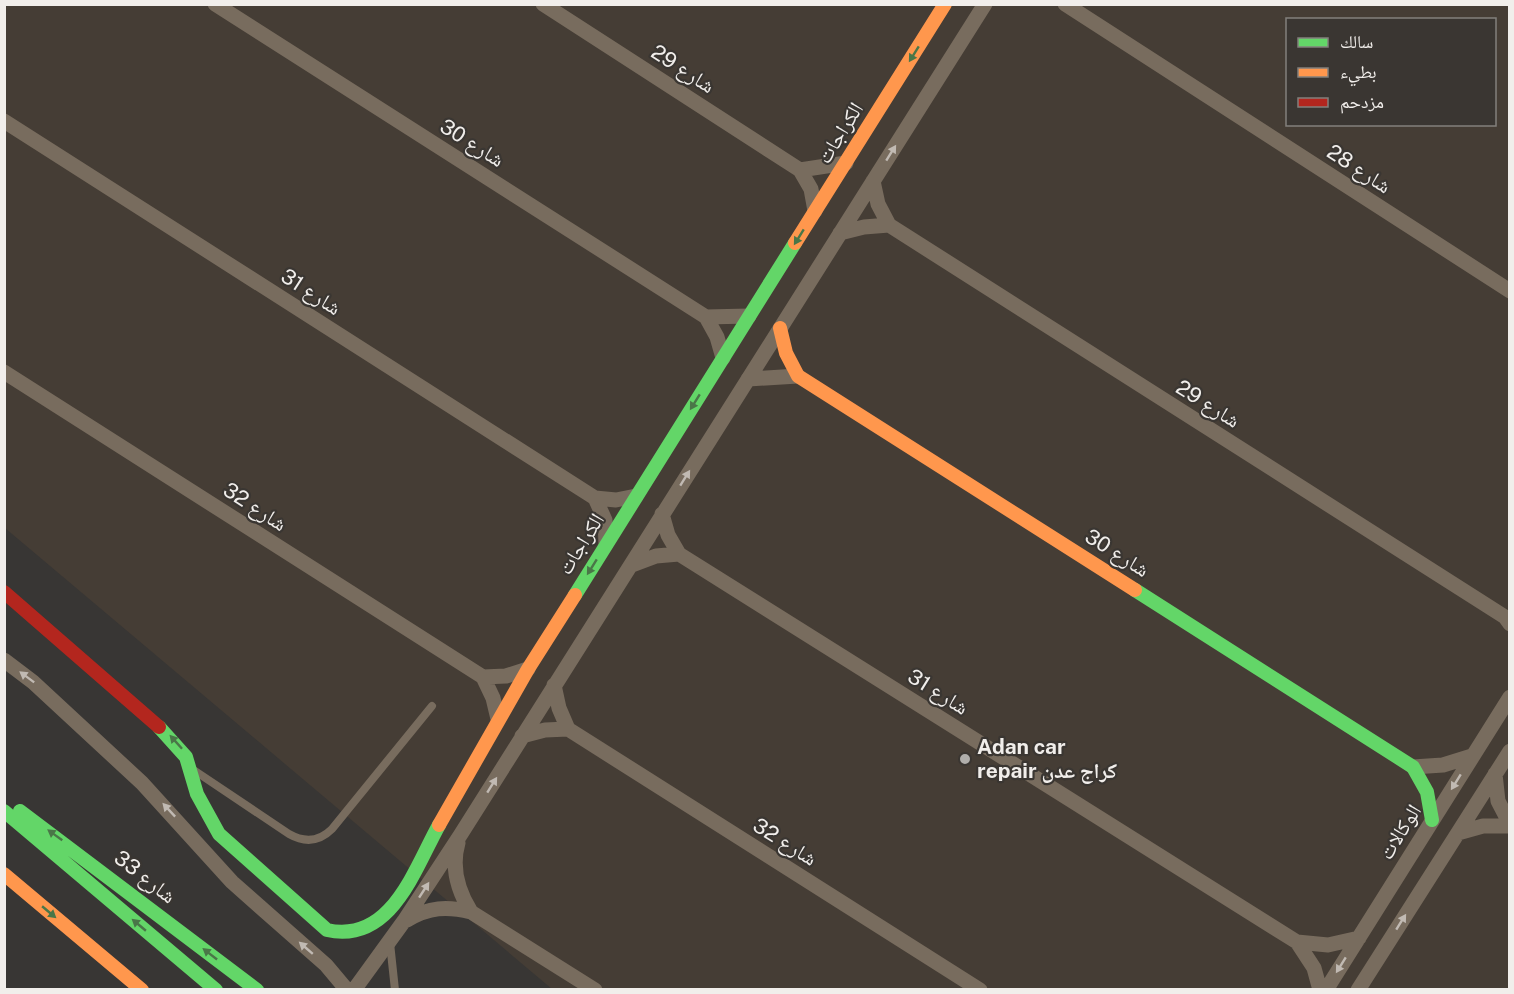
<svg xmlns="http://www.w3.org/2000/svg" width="1514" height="994" viewBox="0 0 1514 994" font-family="'Public Sans','Noto Naskh Arabic',sans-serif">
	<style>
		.built { fill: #453d35; fill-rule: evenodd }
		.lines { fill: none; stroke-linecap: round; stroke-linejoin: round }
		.lane { stroke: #786c5e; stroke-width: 8 }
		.street { stroke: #786c5e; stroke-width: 15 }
		.fast { stroke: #63d668; stroke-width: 14 }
		.slow { stroke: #ff974d; stroke-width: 14 }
		.jam { stroke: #b3261e; stroke-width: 14 }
		.oneway { fill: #4a7648 }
		.oneway2 { fill: #c1bab3 }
		.poi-dot { fill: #b0aeab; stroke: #3a3632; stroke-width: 2 }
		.labels { text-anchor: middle; stroke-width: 4.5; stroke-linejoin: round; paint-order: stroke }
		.street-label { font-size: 21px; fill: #f1eeeb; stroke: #3a3632 }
		.poi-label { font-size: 21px; font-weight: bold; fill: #f1eeeb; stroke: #3a3632; text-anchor: start }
	</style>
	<rect width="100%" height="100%" fill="#383634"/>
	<!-- built -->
	<path class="built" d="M5,5H1509V989H552L5,528ZM1288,20H1494V124H1288Z"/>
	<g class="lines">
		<!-- lane -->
		<path class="lane" d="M195,771L289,834C305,843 319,842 332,829L432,706
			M390,943L395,990"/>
		<!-- street -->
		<path class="street" d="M215,4L706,317L717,337L723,358
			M543,4L800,170L811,189L815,211
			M1065,4L1510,291
			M4,121L595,498L616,500L636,496
			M800,170L846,163
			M873,181L878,204L889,225L1505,617L1510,624
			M840,233L864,227L889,225
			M706,317L749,316
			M4,372L483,677L493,698L498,719
			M748,379L798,376
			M595,498L605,520L606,544
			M662,514L668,535L679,554L1297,942L1314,968L1320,990
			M632,565L656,556L679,554
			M4,660L33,682L142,783L232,882L326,965L347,990
			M483,677L506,676L528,669
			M554,685L559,708L568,729L980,990
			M522,736L545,730L568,729
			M1413,767L1443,765L1472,756
			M1495,774L1498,801L1510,824
			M1458,833L1483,826H1510
			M458,843C451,867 458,891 471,912
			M407,920C429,907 447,906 471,912L595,990
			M1297,942L1328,945L1359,938
			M354,990L404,921L461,834L985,4
			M1326,990L1510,697
			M1358,990L1510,751"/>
		<!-- fast -->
		<path class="fast" d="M1135,590L1413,767L1427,792L1432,820
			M575,595L795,243
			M159,727L186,757L197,794L219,834L327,930C391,944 414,870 439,825
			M4,811L216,990
			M20,811L257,990"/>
		<!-- slow -->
		<path class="slow" d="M795,243L945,4
			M780,328L786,353L798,376L1135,590
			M439,825L528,669L575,595
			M4,874L142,990"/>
		<!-- jam -->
		<path class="jam" d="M4,592L159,727"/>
	</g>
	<!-- one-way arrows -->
	<defs><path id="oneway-solid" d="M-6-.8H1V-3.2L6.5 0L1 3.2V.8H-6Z" transform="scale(1.5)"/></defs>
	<g class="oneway">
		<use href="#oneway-solid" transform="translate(914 54) rotate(122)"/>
		<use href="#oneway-solid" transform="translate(799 237) rotate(122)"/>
		<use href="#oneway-solid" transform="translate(695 402) rotate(122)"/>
		<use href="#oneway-solid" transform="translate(592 567) rotate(122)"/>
		<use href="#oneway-solid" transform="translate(176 742) rotate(-132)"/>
		<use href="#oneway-solid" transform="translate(55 835) rotate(-144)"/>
		<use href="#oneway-solid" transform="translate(49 912) rotate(40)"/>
		<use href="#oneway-solid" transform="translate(139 925) rotate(-140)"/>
		<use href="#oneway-solid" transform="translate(210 954) rotate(-142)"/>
	</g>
	<g class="oneway2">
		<use href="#oneway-solid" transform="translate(891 153) rotate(-58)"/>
		<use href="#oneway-solid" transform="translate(685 478) rotate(-58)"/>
		<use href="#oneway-solid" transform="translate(27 677) rotate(-143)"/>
		<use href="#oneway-solid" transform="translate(1456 782) rotate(122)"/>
		<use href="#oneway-solid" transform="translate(492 785) rotate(-58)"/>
		<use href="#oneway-solid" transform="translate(169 810) rotate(-133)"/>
		<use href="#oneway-solid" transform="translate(424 890) rotate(-57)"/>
		<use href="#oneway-solid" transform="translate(1401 922) rotate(-58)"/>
		<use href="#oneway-solid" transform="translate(306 948) rotate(-139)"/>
		<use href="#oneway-solid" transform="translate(1341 965) rotate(122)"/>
	</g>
	<!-- markers -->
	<circle class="poi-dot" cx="965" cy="759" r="6"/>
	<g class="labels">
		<!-- street labels -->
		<g class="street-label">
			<text transform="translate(683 69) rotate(33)" y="7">شارع 29</text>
			<text transform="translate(840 133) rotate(-58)" y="7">الكراجات</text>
			<text transform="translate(472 143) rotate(32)" y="7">شارع 30</text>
			<text transform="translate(1359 169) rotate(33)" y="7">شارع 28</text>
			<text transform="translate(311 292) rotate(33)" y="7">شارع 31</text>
			<text transform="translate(1208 404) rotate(32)" y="7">شارع 29</text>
			<text transform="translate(255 507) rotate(33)" y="7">شارع 32</text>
			<text transform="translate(581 544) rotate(-58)" y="7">الكراجات</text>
			<text transform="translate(1117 553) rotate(32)" y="7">شارع 30</text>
			<text transform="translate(938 692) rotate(32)" y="7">شارع 31</text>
			<text transform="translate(1400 832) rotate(-58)" y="7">الوكالات</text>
			<text transform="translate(785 842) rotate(32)" y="7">شارع 32</text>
			<text transform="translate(145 877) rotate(38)" y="7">شارع 33</text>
		</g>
		<!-- poi labels -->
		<g class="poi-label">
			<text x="977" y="754">Adan car<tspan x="977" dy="24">repair كراج عدن</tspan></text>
		</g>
	</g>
	<!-- border -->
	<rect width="1514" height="994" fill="none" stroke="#f1eeeb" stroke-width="12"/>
	<!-- legend -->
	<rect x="1286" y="18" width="210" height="108" fill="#3a3632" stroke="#83807c" stroke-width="1.5"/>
	<rect x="1298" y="38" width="30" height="9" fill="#63d668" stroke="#83807c" stroke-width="1.5"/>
	<text x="1340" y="48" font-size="18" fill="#f1eeeb">سالك</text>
	<rect x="1298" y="68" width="30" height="9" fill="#ff974d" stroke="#83807c" stroke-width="1.5"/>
	<text x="1340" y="78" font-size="18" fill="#f1eeeb">بطيء</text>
	<rect x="1298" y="98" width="30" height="9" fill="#b3261e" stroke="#83807c" stroke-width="1.5"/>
	<text x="1340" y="108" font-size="18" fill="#f1eeeb">مزدحم</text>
</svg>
